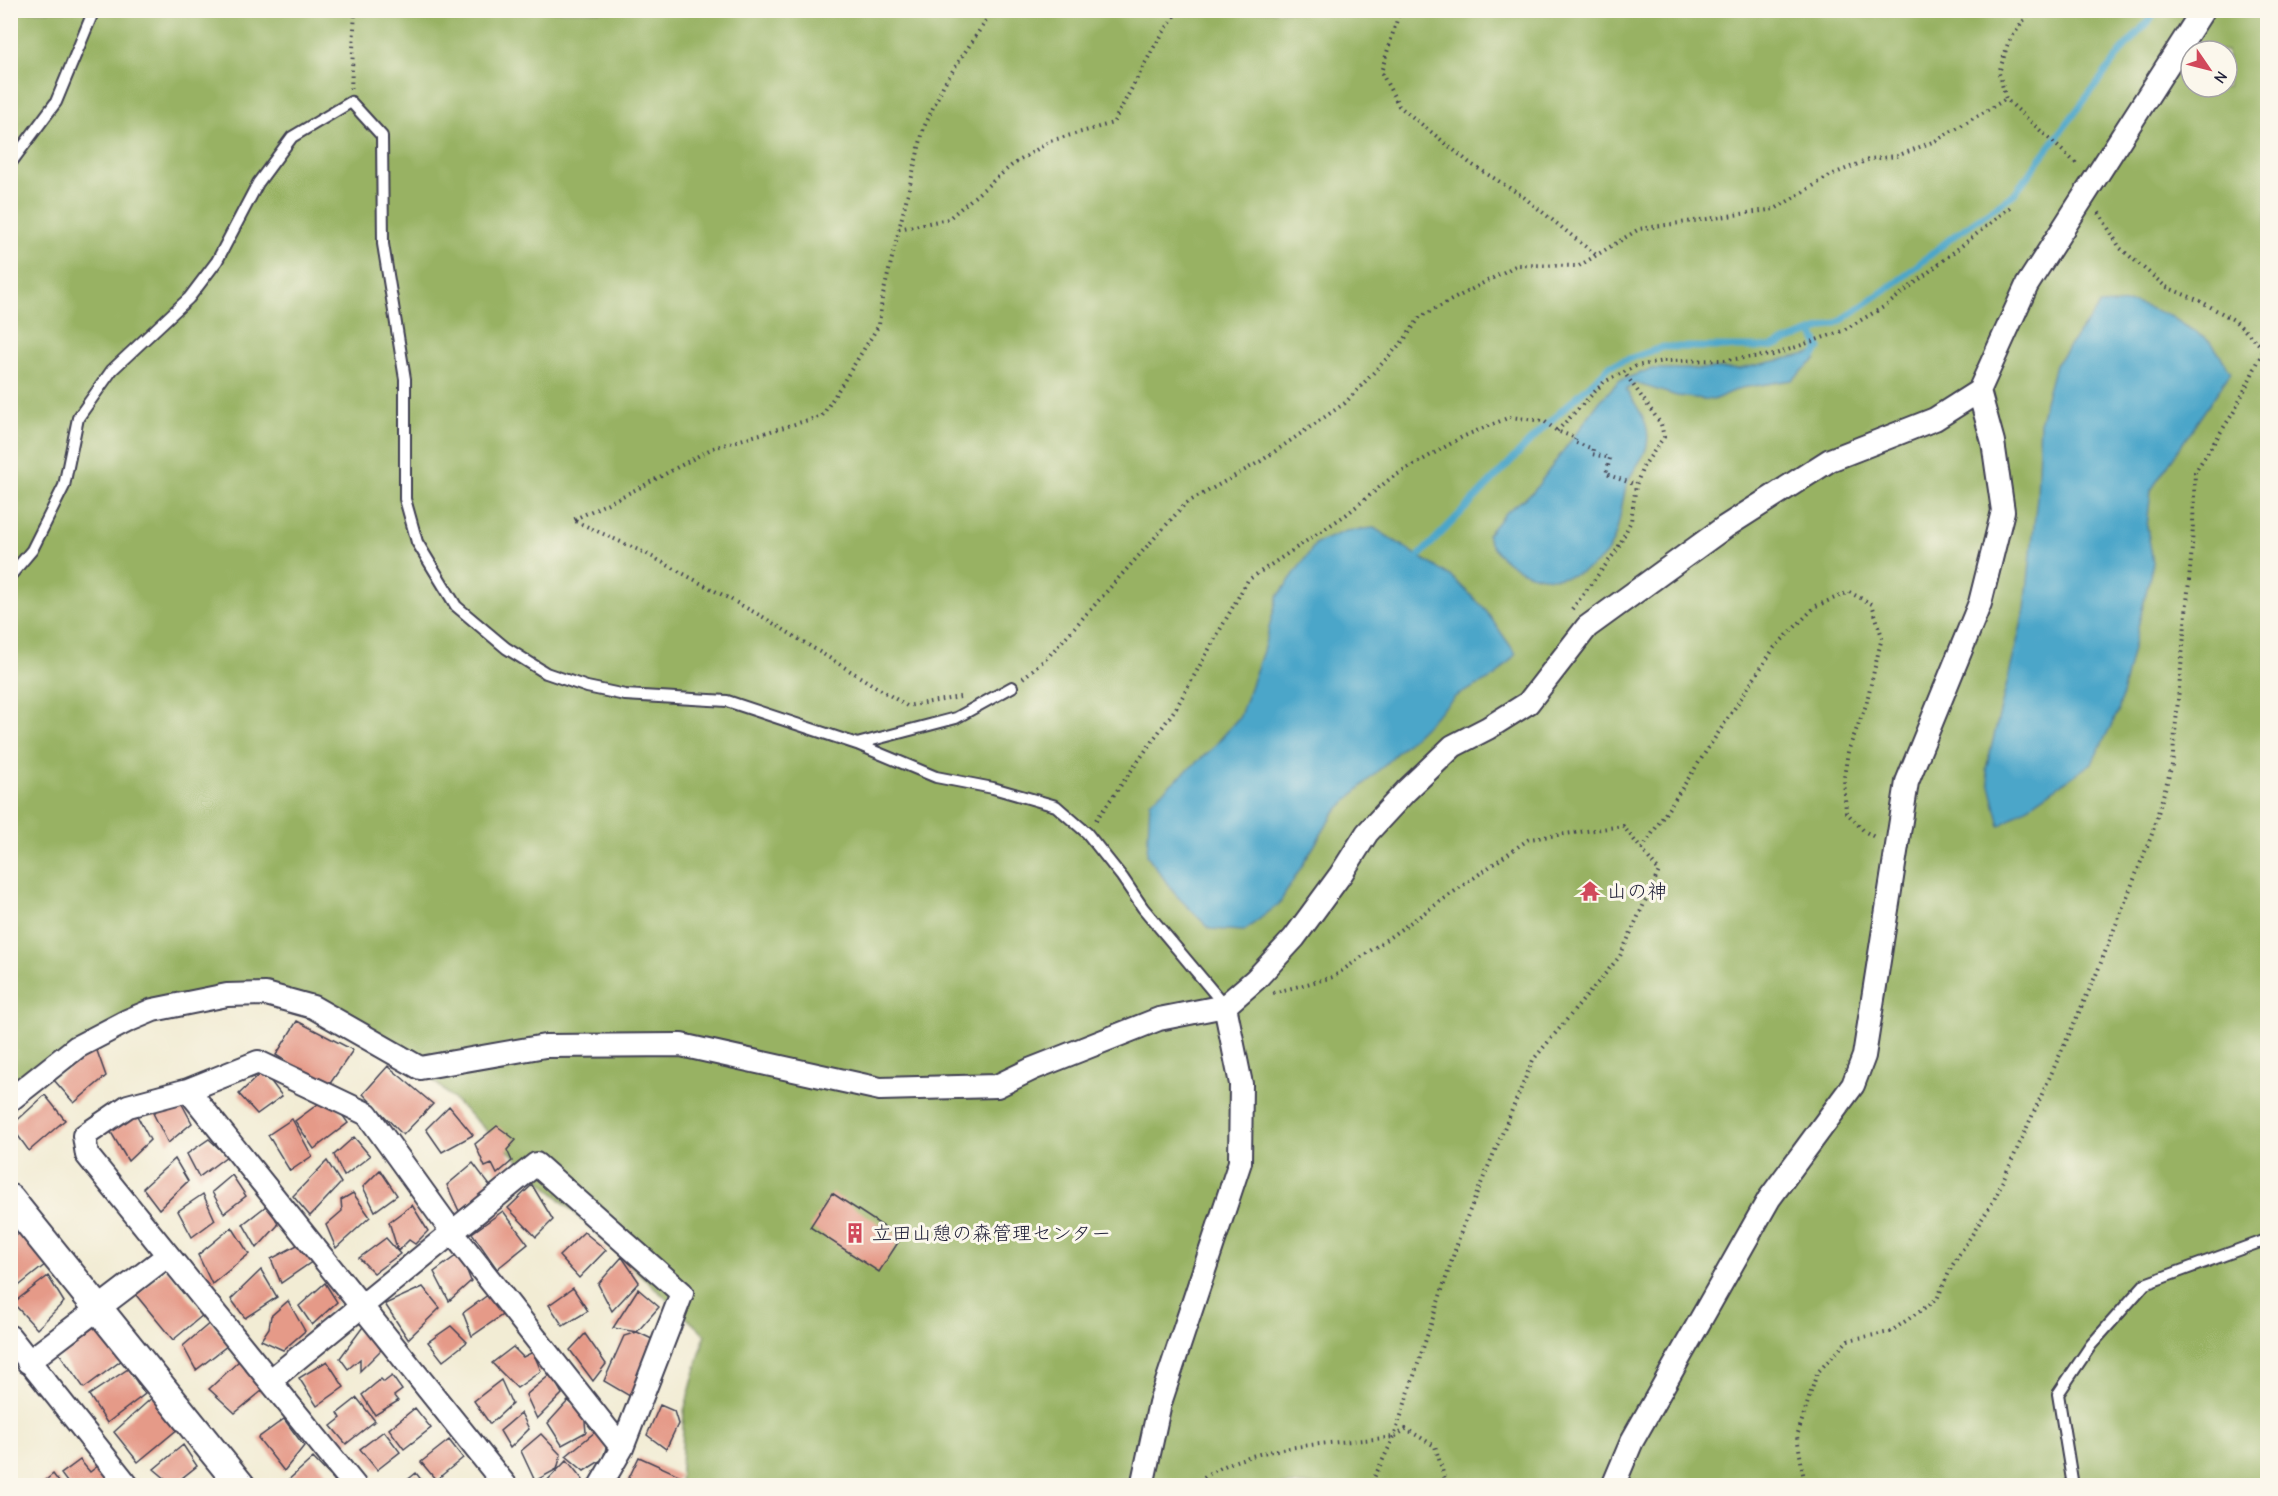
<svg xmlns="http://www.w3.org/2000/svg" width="2278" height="1496" viewBox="0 0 2278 1496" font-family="'Comic Neue','Klee One',sans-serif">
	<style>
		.forest { fill: #98b263; stroke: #5d6a4f; stroke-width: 1.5; fill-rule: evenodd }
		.water { fill: #4ca6c9; stroke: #376482; stroke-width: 1.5 }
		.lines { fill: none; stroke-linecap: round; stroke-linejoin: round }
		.stream { stroke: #4ca6c9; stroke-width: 7 }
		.building { fill: #e59a88 }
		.service-casing { stroke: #414052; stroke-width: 14 }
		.minor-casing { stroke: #414052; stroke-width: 26 }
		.tertiary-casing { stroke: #414052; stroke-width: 32 }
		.path { stroke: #414052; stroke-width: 4; stroke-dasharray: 1.5 4.5; stroke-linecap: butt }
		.service { stroke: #fff; stroke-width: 10 }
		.minor { stroke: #fff; stroke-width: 22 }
		.tertiary { stroke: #fff; stroke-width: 28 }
		.labels { text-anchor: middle; stroke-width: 6; stroke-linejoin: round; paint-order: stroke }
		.poi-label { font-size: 20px; fill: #22223b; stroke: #fbf7ec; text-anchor: start }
	</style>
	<rect width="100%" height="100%" fill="#fbf7ec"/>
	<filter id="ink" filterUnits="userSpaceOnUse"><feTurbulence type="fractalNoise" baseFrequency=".0167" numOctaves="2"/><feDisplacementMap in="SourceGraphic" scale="12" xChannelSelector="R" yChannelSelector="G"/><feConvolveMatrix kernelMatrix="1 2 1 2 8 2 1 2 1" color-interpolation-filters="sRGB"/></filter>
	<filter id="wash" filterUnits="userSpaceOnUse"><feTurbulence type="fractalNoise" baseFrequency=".008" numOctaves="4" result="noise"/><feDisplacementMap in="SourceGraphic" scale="24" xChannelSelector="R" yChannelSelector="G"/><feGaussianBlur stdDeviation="1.35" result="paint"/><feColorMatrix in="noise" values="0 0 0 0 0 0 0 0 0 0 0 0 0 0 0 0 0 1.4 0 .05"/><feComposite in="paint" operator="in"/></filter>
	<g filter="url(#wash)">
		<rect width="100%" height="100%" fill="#f2ecd4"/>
		<!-- forest -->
		<path class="forest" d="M11,11H2267V1485H680L684,1411L705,1335L420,1068L266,994L153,1010L11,1100ZM2191,51H2227V87H2191Z"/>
		<!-- water -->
		<path class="water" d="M2135,303L2170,316L2212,343L2231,372L2151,490L2147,527L2153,563L2118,712L2092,763L2000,826L1986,769L2025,609L2037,497L2040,420L2055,365L2100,305Z
			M1812,353L1816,359L1792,380L1741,388L1713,400L1677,396L1635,383L1626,390C1640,411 1656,430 1643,456C1638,465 1630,474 1627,484C1619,508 1621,539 1602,558C1573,586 1530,583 1502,557C1494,550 1490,546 1487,535L1505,513L1533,492L1600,401L1619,381L1651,369H1740Z
			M1374,528L1452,577L1484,608L1516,654L1496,676L1456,696L1334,813L1279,904L1244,931L1210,929L1175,894L1147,855L1150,802L1212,749L1240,716L1263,651L1277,598L1316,543L1346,531Z"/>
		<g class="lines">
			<!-- stream -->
			<path class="stream" d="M1812,332L1820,348L1814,356
				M1420,555L1542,429L1611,365L1663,347H1770L1839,322L1898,281L1955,235L2014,194L2120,53L2158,10"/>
		</g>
		<g id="blocks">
			<!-- building -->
			<path class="building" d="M297,1021L353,1050L327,1088L276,1055Z
				M96,1048L106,1076L74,1103L54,1080Z
				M388,1066L433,1104L403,1135L363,1094Z
				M263,1071L282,1096L257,1114L239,1094Z
				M176,1093L192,1123L168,1143L153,1113Z
				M45,1095L65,1120L29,1151L11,1126Z
				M329,1096L348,1123L314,1149L295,1121Z
				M449,1106L473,1135L442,1152L426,1129Z
				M135,1112L150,1140L128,1161L109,1129Z
				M292,1119L312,1156L290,1171L268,1135Z
				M497,1126L516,1140L507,1150L512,1161L497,1174L492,1164L485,1167L475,1144Z
				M354,1137L370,1156L344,1176L334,1155Z
				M209,1139L227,1156L199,1177L187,1154Z
				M175,1159L188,1181L159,1209L143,1188Z
				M327,1161L341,1183L310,1216L293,1196Z
				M473,1163L491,1187L459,1211L447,1185Z
				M380,1170L397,1195L375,1211L363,1187Z
				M232,1175L246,1196L224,1213L212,1192Z
				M532,1185L553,1220L536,1237L508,1208Z
				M353,1193L370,1217L336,1248L326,1225L342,1211L341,1200Z
				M832,1193L901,1238L879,1272L810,1227Z
				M203,1194L215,1220L192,1237L178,1211Z
				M270,1203L278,1225L257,1248L243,1224Z
				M412,1205L428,1231L415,1244L409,1240L398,1251L389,1222Z
				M503,1211L528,1244L497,1269L472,1233Z
				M232,1227L249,1254L212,1284L198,1255Z
				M21,1232L46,1264L10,1293V1241Z
				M584,1232L606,1250L579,1278L559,1256Z
				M386,1238L400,1254L374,1273L359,1258Z
				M299,1244L313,1261L281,1283L271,1259Z
				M460,1253L471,1281L449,1301L434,1272Z
				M622,1257L639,1282L612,1311L598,1284Z
				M167,1270L203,1315L173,1340L136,1295Z
				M261,1270L277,1297L245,1318L231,1299Z
				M48,1276L64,1302L37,1329L13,1303Z
				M325,1283L337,1302L312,1325L299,1306Z
				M423,1287L440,1308L408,1339L385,1304Z
				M573,1288L588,1311L563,1326L549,1305Z
				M638,1289L659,1307L637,1332L613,1328Z
				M492,1292L505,1313L472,1336L463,1313Z
				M288,1301L305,1331L283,1350L261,1340L269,1328L271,1316Z
				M211,1322L228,1345L196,1370L183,1346Z
				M365,1324L381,1350L360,1371V1359L348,1369L340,1358Z
				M97,1325L122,1360L84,1388L59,1353Z
				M451,1326L467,1342L443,1361L428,1342Z
				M637,1332L656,1341L633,1398L604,1381L624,1336Z
				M585,1334L606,1364L593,1381L570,1350Z
				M513,1347L523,1357L533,1352L541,1371L517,1388L492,1363Z
				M240,1360L263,1390L235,1413L209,1389Z
				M327,1361L344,1387L317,1406L299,1378Z
				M128,1369L145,1394L107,1423L89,1395Z
				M551,1374L562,1394L537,1419L526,1395Z
				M392,1376L402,1390L394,1396L398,1401L375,1415L362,1395L381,1379L384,1382Z
				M501,1380L512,1404L490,1424L474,1401Z
				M155,1395L179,1428L138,1462L114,1432Z
				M357,1398L375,1421L346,1444L331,1426L341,1418L338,1413Z
				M568,1401L584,1412L586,1432L562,1445L548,1423Z
				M660,1405L674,1411L678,1424L666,1449L647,1435Z
				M415,1408L431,1428L404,1449L389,1429Z
				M521,1413L529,1429L510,1448L500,1431Z
				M284,1419L304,1446L284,1471L258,1438Z
				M384,1431L400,1452L377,1470L360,1449Z
				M595,1432L607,1444L603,1459L584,1471L566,1456Z
				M541,1434L561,1455L557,1469L535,1481L521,1451Z
				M449,1440L463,1458L436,1480L421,1462Z
				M183,1445L197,1466L173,1485L154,1469Z
				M639,1457L679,1475L674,1486H625Z
				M313,1458L335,1481L330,1486H287L285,1483Z
				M80,1460L90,1472L103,1462L113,1476L101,1486H70L61,1474Z
				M567,1460L583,1480L577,1486H542Z
				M416,1473L426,1486H400Z
				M53,1474L62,1486H39Z"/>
		</g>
	</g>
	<g filter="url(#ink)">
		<use href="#blocks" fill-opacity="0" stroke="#414052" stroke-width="1.5"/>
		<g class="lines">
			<!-- service casing -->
			<g class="service-casing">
				<path id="service" d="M10,164L56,102L94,10
					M10,576L32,550L64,486L78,418L112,370L189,298L217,261L258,183L292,137L351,102L382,136L383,244L405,379V499L417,542L456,606L506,648L546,673L587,687L625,695L727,701L857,744
					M1012,687L956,718L857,744L936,777L993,788L1056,806L1087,833L1122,877L1143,908L1225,1006
					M2073,1486L2058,1394L2091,1345L2145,1284L2268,1239"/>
			</g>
			<!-- minor casing -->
			<g class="minor-casing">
				<path id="minor" d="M188,1090L506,1486
					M10,1100L77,1047L127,1021L153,1010L227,995L266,994L313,1007L420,1068L545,1046L681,1045L880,1089L997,1086L1032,1069L1159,1019L1225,1006L1256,979L1294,938L1341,874L1367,833L1406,791L1453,746L1488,728L1528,703L1587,627L1725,527L1830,460L1935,419L1979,391L2027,285L2203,10
					M10,1337L128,1486
					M28,1362L167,1256
					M271,1380L536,1164L682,1293L622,1448L600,1486
					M355,1486L87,1155L84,1136L128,1106L188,1090L258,1062L367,1114L452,1232L622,1448
					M1142,1486L1160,1403L1240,1162L1241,1084L1225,1006
					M1613,1486L1632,1441L1769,1199L1853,1085L1864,1056L1907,782L1980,603L2003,511L1993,442L1979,391"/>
			</g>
			<!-- tertiary casing -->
			<g class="tertiary-casing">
				<path id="tertiary" d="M10,1199L241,1486"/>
			</g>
			<!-- path -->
			<path class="path" d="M1400,10L1381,72L1399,106L1471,164L1521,195L1596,255
				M2031,10L2008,43L1999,73L2006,99L2079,166
				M351,89L355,10
				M899,229L948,219L1011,166L1050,141L1113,123L1154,47L1178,10
				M1557,431L1604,382L1636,366L1663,361L1724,360L1773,355L1842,331L1887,305L2013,205
				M1572,609L1617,550L1631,521L1636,485L1643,467L1664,437L1661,424L1624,372
				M1023,678L1048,657L1185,504L1261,461L1345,403L1404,340L1420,317L1517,265L1579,266L1639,229L1775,209L1831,175L1870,159L1897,156L1935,141L2006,99
				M960,697L907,706L763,617L647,554L573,520L643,486L713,448L822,416L879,325L882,299L924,127L944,84L993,10
				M1096,820L1176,708L1248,580L1347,514L1391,478L1462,437L1510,417L1544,421L1557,431L1576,438L1574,442L1593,449L1592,454L1610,458L1606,474L1636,485
				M1642,849L1774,648L1816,606L1849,592L1872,604L1882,637L1866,705L1848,751L1844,778L1846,812L1864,831L1876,838
				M1273,993L1333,977L1529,839L1623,826L1659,871L1620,956L1533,1060L1462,1229L1394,1437L1370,1486
				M1195,1486C1237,1443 1337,1444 1394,1437L1406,1429L1435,1446L1447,1486
				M1805,1486L1797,1436L1817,1373L1848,1340L1890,1332L1937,1299L1952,1266L1994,1200L2096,975L2152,834L2172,765L2192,548L2195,472L2235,410L2264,349L2234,320L2200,301L2166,287L2120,248L2098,211"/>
			<!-- service -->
			<use href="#service" class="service"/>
			<!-- minor -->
			<use href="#minor" class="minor"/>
			<!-- tertiary -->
			<use href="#tertiary" class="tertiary"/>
		</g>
	</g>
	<!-- icons -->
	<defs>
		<g id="temple-bare" transform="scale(1.62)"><path d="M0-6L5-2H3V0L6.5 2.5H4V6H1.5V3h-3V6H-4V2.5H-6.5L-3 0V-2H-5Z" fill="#d1495b" stroke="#fbf7ec" stroke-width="2.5" paint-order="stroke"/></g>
		<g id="building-bare" transform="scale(1.62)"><path d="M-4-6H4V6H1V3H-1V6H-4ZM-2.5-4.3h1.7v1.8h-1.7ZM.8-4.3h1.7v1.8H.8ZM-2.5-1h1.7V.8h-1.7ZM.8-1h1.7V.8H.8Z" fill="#d1495b" stroke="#fbf7ec" stroke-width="2.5" paint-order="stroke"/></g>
	</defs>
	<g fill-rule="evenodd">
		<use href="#temple-bare" x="1590" y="891"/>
		<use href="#building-bare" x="855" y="1233"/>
	</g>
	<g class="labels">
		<!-- poi labels -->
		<g class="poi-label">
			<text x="1607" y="898">山の神</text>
			<text x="872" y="1240">立田山憩の森管理センター</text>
		</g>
	</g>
	<!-- margin -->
	<rect width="2278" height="1496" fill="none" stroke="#fbf7ec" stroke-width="36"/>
	<!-- north arrow -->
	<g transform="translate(2209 69) rotate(125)"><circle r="28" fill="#fbf7ec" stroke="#a4a2a5" stroke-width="1.5"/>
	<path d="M0-4.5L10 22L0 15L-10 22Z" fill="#d1495b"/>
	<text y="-9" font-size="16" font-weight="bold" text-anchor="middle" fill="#22223b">N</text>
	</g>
</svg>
